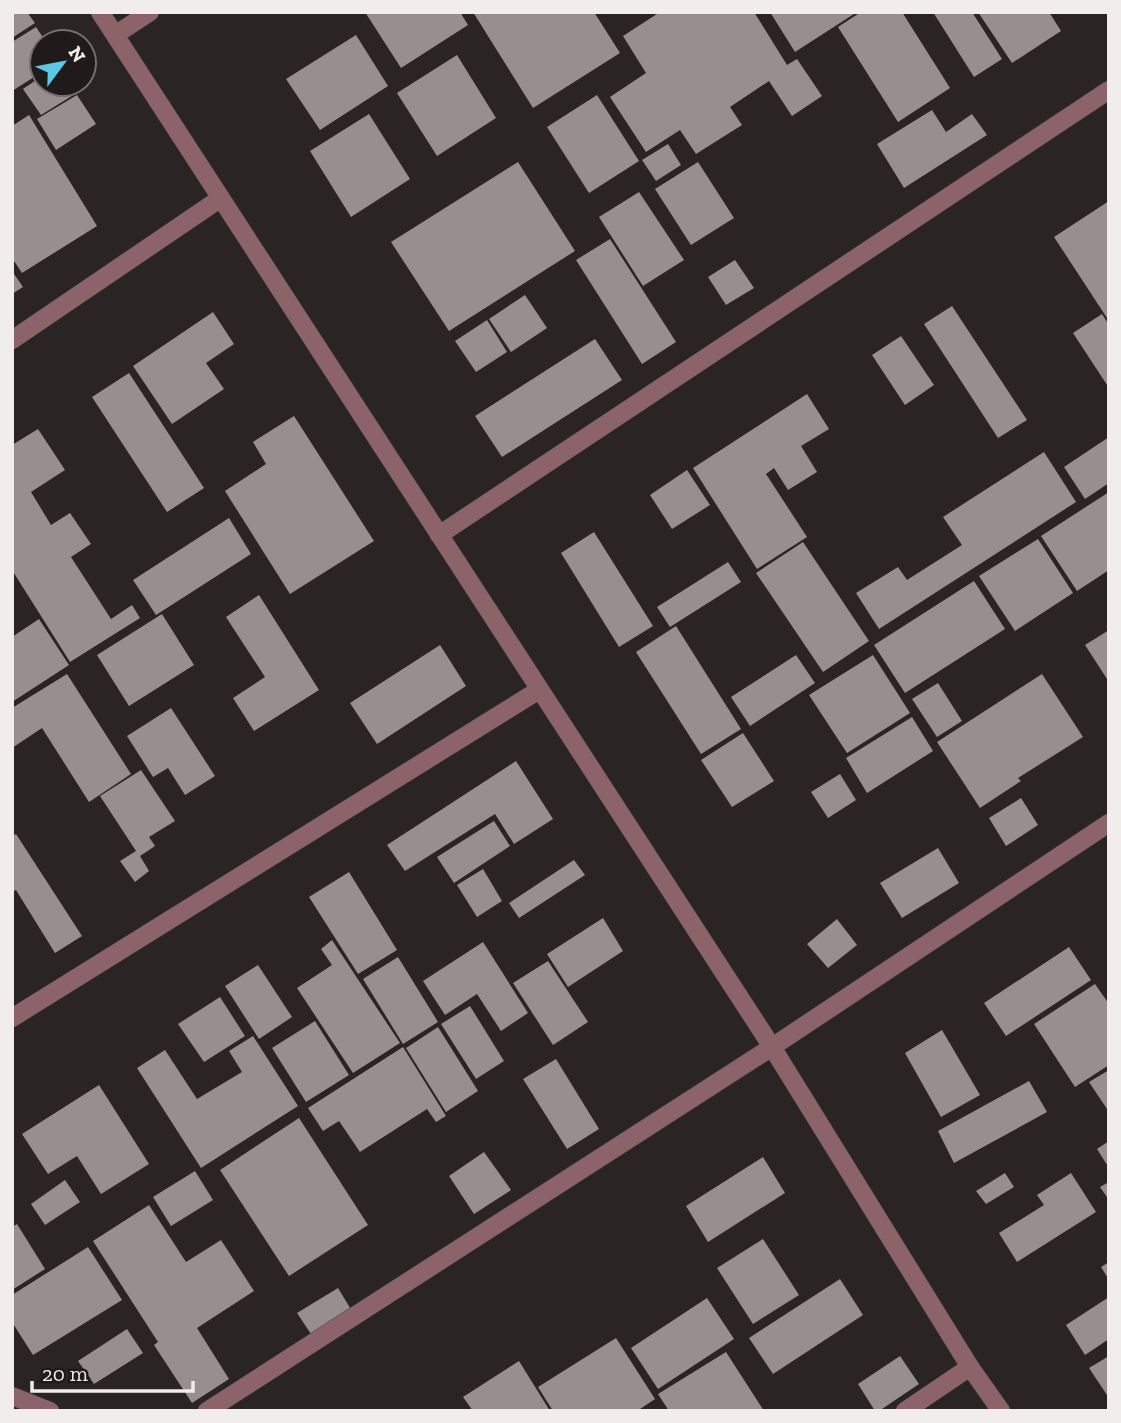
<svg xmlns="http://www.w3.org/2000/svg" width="1121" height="1423" viewBox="0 0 1121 1423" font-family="'Zilla Slab',serif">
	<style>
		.building { fill: #978e8f }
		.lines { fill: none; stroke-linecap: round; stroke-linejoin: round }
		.minor-casing { stroke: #474041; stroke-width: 19 }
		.minor { stroke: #8b6369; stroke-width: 18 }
	</style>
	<rect width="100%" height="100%" fill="#2b2425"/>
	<!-- building -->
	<path class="building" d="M15,12H27L35,23L12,38V14Z
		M365,12H460L468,25L401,68Z
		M473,12H594L620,53L533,108Z
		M660,12H754L787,65L797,59L822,96L792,116L769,81L730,107L742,125L696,154L680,130L646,152L610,97L646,73L623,36Z
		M770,12H857L795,52Z
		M861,12H902L950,88L898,122L838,27Z
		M933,12H972L1002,59L974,77Z
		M978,12H1049L1061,31L1012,63Z
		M36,27L46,42H42V72L12,91V42Z
		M356,35L388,86L320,130L286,79Z
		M457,55L496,118L437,156L397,93Z
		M42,76V84H69L75,94L41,115L23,89Z
		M77,95L96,124L56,150L37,119Z
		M597,95L639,161L589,193L547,127Z
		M932,110L946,132L972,114L987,135L904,188L877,144Z
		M369,114L410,179L351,217L310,151Z
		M29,115L97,226L22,273L12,258V126Z
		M668,144L681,165L656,181L642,160Z
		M518,162L575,251L449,331L391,242Z
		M698,162L734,218L691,245L655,189Z
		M639,192L684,260L643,286L599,217Z
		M1109,201V321L1054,237Z
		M610,239L676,342L642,364L576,260Z
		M735,260L754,288L726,305L708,277Z
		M12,271L23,287L12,294Z
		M525,295L547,328L511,352L489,319Z
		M952,306L1027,420L998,438L924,324Z
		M213,312L234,344L206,363L224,389L172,424L133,366Z
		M1102,314L1109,325V388L1073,333Z
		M487,320L507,352L476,372L455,341Z
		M901,336L934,385L905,405L872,355Z
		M595,339L622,380L502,457L475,416Z
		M129,373L204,488L167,512L92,397Z
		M807,394L829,429L801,446L817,472L788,490L774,468L766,474L807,537L757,569L693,468Z
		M294,416L374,541L290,594L225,491L266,464L253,442Z
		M38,429L65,470L31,492L51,525L70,513L91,544L71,557L111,619L132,605L140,618L70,662L12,570V445Z
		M1109,437V483L1085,499L1064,467Z
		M1044,452L1076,502L879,629L856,593L898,567L907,580L962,545L943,517Z
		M687,470L710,505L672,529L650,495Z
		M1109,492V570L1077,591L1041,536Z
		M229,518L251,554L156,615L133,580Z
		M594,532L653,626L619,647L561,553Z
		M1038,539L1073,593L1015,631L979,576Z
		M803,542L869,641L823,672L756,573Z
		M728,562L741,582L670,627L657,607Z
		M974,581L1005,629L905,693L874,645Z
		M259,595L319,690L254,731L233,698L265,677L226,617Z
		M162,614L194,665L129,706L97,655Z
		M39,619L69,665L12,702V637Z
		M676,626L741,729L701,754L636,652Z
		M1109,630V682L1085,645Z
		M440,645L466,686L377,744L350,703Z
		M796,655L815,683L750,726L731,697Z
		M873,655L910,713L847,753L809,695Z
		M67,674L131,774L89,802L42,728L12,748V708Z
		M1042,674L1083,737L1018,778L1021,781L980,808L937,742Z
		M938,683L962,721L937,737L912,699Z
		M171,708L215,776L185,795L168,768L153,777L127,736Z
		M912,717L933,751L867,793L846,758Z
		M743,733L774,781L732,807L701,760Z
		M516,761L553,819L514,844L495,814L405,871L387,845Z
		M141,770L175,821L149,837L155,846L140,856L149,871L135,882L120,861L136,851L100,796Z
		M840,774L856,800L828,818L811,792Z
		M1021,798L1038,825L1006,846L989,818Z
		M494,821L510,846L454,883L437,857Z
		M16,834L82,936L55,953L16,890L12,892V836Z
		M938,848L959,883L902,918L880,883Z
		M574,860L585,875L519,918L509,903Z
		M483,869L502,901L477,917L457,885Z
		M349,872L397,950L358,974L309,897Z
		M603,918L623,951L568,987L547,954Z
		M837,919L857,945L828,968L807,944Z
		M332,940L400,1043L353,1073L297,988L332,965L321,949Z
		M483,942L528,1013L501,1031L477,994L445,1015L423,981Z
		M1069,947L1091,980L1006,1036L984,1003Z
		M398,957L438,1022L403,1044L363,979Z
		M548,961L588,1022L553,1045L513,983Z
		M258,965L292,1017L259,1039L225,986Z
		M1095,984L1109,1004V1065L1075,1087L1034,1024Z
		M220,997L245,1036L204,1062L178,1024Z
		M470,1006L504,1061L476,1079L441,1024Z
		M315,1021L349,1075L306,1102L272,1048Z
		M438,1027L478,1091L446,1112L406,1048Z
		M942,1030L980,1095L941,1117L905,1053Z
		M253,1036L298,1106L201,1168L137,1068L165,1050L197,1099L242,1072L229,1051Z
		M403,1047L446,1116L436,1122L427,1109L360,1152L339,1121L323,1131L308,1108Z
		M556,1059L599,1129L567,1149L523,1079Z
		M1109,1070V1112L1089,1082Z
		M1029,1081L1047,1112L954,1163L938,1131Z
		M99,1085L149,1164L101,1194L77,1156L48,1174L22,1134Z
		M299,1118L368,1225L289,1276L220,1170Z
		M1109,1141V1168L1097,1149Z
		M484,1152L511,1190L474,1214L449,1176Z
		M763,1157L785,1193L708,1242L686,1206Z
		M195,1171L213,1200L171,1226L153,1197Z
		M1005,1173L1014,1187L986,1204L976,1191Z
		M1071,1173L1096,1212L1017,1262L999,1233L1044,1205L1037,1195Z
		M65,1180L80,1202L45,1225L31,1204Z
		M1109,1182V1200L1100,1187Z
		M149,1205L186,1262L221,1240L254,1291L197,1328L229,1379L192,1403L154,1345L158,1342L93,1241Z
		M17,1224L45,1269L12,1290V1227Z
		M763,1239L799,1295L753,1324L717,1268Z
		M88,1247L122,1300L33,1355L12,1322V1295Z
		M1109,1262V1280L1101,1267Z
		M840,1279L863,1315L773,1374L749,1338Z
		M338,1288L352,1311L313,1337L297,1313Z
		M1109,1297V1339L1085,1355L1066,1325Z
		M707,1298L734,1339L658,1389L631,1348Z
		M127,1329L143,1353L94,1384L78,1361Z
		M616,1338L655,1399L637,1411H553L538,1387Z
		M726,1352L764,1411H669L658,1394Z
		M900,1356L919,1384L879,1411H875L858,1384Z
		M1109,1356V1398L1089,1368Z
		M519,1361L550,1411H473L463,1397Z"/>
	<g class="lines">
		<!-- minor casing -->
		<g class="minor-casing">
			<path id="minor" d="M100,12L772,1047L970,1367L1001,1411
				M115,35L150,12
				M12,340L221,198
				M439,535L1109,90
				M12,1018L539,690
				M12,1396L50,1411
				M207,1411L772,1047L1109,823
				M905,1411L970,1367"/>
		</g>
		<!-- minor -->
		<use href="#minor" class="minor"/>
	</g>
	<!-- border -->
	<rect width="1121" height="1423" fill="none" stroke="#f1eded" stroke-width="28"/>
	<!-- north arrow -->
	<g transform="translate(63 63) rotate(58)"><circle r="33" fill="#211a1b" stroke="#746e6f" stroke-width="2"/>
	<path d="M0-5L12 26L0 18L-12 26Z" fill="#5bc8e6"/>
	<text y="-10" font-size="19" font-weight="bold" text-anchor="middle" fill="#f1eded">N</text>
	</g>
	<!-- scale -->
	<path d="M32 1381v10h161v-10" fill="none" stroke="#f1eded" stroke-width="3.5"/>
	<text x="42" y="1381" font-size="21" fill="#f1eded" stroke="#211a1b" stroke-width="5" paint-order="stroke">20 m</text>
</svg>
